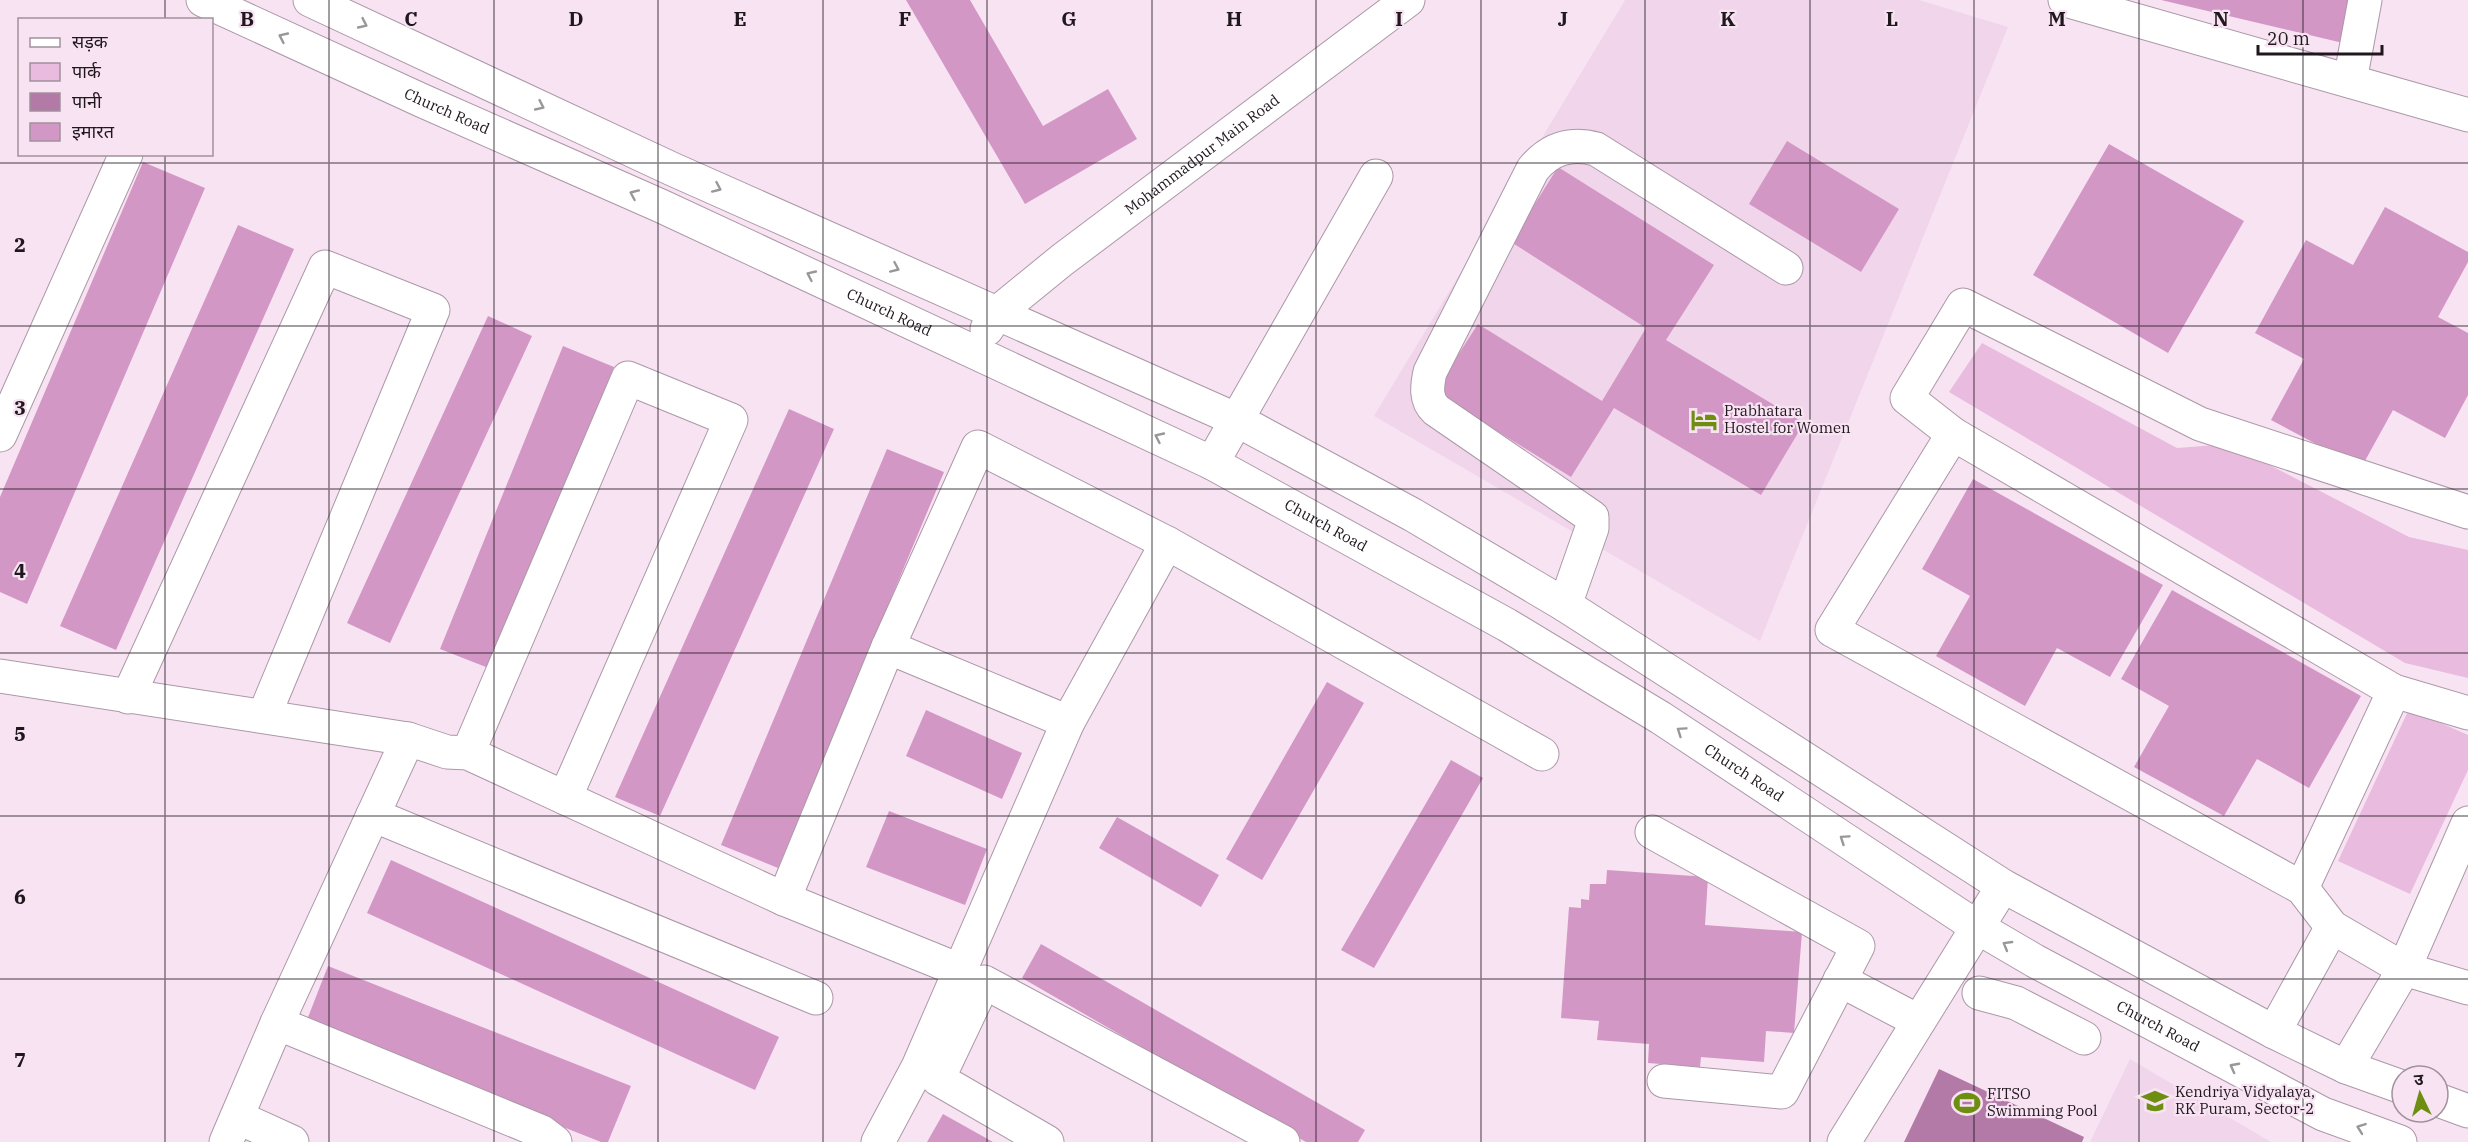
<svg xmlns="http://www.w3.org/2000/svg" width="2468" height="1142" viewBox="0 0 2468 1142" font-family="'IBM Plex Serif','Noto Sans Devanagari',serif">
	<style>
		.built { fill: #f1d6eb }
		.green { fill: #e9bbde }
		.water { fill: #b379a7 }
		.building { fill: #d397c6 }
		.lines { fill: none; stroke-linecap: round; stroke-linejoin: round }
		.minor-casing { stroke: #ab98a7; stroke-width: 35 }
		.minor { stroke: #fff; stroke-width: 33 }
		.oneway { stroke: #9a9799 }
		.grid { fill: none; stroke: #1f171d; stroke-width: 1.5; stroke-opacity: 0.55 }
		.labels { text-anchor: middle; stroke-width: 4.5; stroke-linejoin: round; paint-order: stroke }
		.street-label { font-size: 15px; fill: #1f171d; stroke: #f8e3f3 }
		.poi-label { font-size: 15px; fill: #1f171d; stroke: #f8e3f3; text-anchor: start }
		.grid-label { font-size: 20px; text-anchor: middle; font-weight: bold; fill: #1f171d; stroke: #f8e3f3; stroke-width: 4.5; stroke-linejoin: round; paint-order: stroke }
	</style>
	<rect width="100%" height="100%" fill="#f8e3f3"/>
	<!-- built -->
	<path class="built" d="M1625,0H1919L2008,27L1760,641L1374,416Z
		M2130,1059L2271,1142H2090Z"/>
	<!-- green -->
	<path class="green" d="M1982,343L2177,448L2229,444L2409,537L2468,550V678L2405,663L1949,392Z
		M2409,709L2468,735V770L2410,894L2338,861Z"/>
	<!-- water -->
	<path class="water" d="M1939,1069L2084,1137L2082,1142H1904Z"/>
	<!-- building -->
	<path class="building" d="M906,0H970L1043,126L1108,89L1137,139L1025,204Z
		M2161,0H2352L2343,43Z
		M1787,141L1899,209L1861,272L1749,204Z
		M2109,144L2244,221L2168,353L2033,275Z
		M143,162L205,188L27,604L0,592V497Z
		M1558,167L1714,265L1666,340L1804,423L1761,495L1614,408L1571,477L1434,392L1478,324L1602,401L1646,328L1511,242Z
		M2385,207L2468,252V262L2438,317L2468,333V395L2445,438L2393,410L2361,468L2271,420L2304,359L2255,333L2306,240L2353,265Z
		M238,225L294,249L116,650L60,626Z
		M488,316L532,336L390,643L347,623Z
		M563,346L614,367L491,669L440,649Z
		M789,409L834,429L660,816L615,797Z
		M887,449L944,472L778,868L721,845Z
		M1973,479L2163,585L2110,677L2057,648L2025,706L1936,656L1970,596L1922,569Z
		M2172,590L2361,696L2309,788L2257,759L2224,816L2134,767L2169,706L2121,679Z
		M1327,682L1364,703L1262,880L1226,859Z
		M926,710L1022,753L1002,799L906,756Z
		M1451,760L1483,778L1374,968L1341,950Z
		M889,811L987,849L965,905L866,867Z
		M1117,817L1219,875L1201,907L1099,848Z
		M391,860L779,1037L755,1090L367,913Z
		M1607,870L1708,877L1705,925L1802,932L1794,1033L1766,1031L1764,1062L1701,1057L1700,1067L1648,1063L1649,1044L1597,1040L1599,1021L1561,1018L1569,907L1581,908V899L1589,900L1590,884H1606Z
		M1041,944L1365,1130L1358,1142H1306L1022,978Z
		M328,966L631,1086L608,1142H601L305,1025Z
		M943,1114L993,1142H927Z"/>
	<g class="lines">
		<!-- minor casing -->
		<g class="minor-casing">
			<g id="minor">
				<path id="s1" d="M203,0L423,101L661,206L1212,463L1507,625L1661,718L1977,927L2035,961L2323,1114L2400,1142"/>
				<path d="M310,0L672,169L1235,419L1413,515L1565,605L2003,886L2274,1032L2346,1067L2402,1087"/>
				<path d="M2065,0L2468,115"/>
				<path d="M2350,81L2365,0"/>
				<path id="s2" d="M987,329L997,313L1062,260L1408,0"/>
				<path d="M1953,434L1832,630L2302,888L2394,691"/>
				<path d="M0,435L126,154"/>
				<path d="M1212,463L1376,176"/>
				<path d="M2468,512L2200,424L1963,305L1907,398L1953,434L2394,691L2468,713"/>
				<path d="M1565,605L1592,528V517L1436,410C1425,400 1427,386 1430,372L1533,169C1550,149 1570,142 1596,149L1786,268"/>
				<path d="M888,647L1068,722"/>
				<path d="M0,676L408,739L447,752L468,753L784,899L959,970"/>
				<path d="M128,697L325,267L433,310L264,716"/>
				<path d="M468,753L628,378L731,420L565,798"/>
				<path d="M373,815L816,998"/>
				<path d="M1652,832L1858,946L1782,1092L1664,1081"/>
				<path d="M2302,888L2332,927L2404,969L2468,988"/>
				<path d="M784,899L888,647L978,447L1167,543L1542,754"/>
				<path d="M1840,980L1918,1021"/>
				<path d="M1979,993L2016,1003L2084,1038"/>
				<path d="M277,1023L542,1132L555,1142"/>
				<path d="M2274,1032L2332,927"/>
				<path d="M2346,1067L2404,969L2468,823"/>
				<path d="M2438,1100L2468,1111"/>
				<path d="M237,1117L292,1142"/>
				<path d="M226,1142L277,1023L408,739"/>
				<path d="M878,1142L918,1067L1068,722L1167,543"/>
				<path d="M1047,1142L938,1079L984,982L1283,1142"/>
				<path d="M1844,1142L2003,886"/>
			</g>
		</g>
		<!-- minor -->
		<use href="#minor" class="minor"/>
	</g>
	<!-- one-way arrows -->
	<defs><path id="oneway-chevron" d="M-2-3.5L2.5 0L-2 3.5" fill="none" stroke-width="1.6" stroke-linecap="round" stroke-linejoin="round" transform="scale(1.5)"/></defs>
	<g class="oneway">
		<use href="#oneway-chevron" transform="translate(363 24) rotate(25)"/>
		<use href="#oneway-chevron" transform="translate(283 37) rotate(-155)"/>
		<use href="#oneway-chevron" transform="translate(540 106) rotate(25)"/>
		<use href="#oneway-chevron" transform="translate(717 188) rotate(24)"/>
		<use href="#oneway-chevron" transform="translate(634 194) rotate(-156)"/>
		<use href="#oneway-chevron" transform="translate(895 268) rotate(24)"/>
		<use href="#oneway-chevron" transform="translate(811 275) rotate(-155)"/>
		<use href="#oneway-chevron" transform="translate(1159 437) rotate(-155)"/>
		<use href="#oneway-chevron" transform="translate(1681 731) rotate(-146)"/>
		<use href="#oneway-chevron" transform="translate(1844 839) rotate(-146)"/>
		<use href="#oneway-chevron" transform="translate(2007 945) rotate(-150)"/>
		<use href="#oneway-chevron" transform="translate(2234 1067) rotate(-152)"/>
		<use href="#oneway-chevron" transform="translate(2361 1128) rotate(-160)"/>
	</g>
	<!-- grid -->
	<path class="grid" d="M165,0V20M329,0V1142M494,0V1142M658,0V1142M823,0V1142M987,0V1142M1152,0V1142M1316,0V1142M1481,0V1142M1645,0V1142M1810,0V1142M1974,0V1142M2139,0V1142M2303,0V1142M165,154V1142M0,163H2468M0,326H2468M0,489H2468M0,653H2468M0,816H2468M0,979H2468"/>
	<!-- icons -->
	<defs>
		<g id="hotel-bare" transform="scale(2.07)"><path d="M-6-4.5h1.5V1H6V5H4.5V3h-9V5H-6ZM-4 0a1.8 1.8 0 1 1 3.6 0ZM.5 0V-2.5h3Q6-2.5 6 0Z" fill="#6e8e12" stroke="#f8e3f3" stroke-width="2.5" paint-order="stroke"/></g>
		<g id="school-bare" transform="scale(2.07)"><path d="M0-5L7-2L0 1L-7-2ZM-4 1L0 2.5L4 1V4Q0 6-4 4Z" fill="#6e8e12" stroke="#f8e3f3" stroke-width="2.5" paint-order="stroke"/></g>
		<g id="stadium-bare" transform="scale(2.07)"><path d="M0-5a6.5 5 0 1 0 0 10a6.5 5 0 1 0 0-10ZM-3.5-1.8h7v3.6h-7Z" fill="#6e8e12" stroke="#f8e3f3" stroke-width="2.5" paint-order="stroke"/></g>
	</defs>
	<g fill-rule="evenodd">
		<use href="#hotel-bare" x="1704" y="420"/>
		<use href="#school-bare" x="2155" y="1101"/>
		<use href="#stadium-bare" x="1967" y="1103"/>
	</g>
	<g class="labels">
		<!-- street labels -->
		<g class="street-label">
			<text dy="5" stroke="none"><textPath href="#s1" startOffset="268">Church Road</textPath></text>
			<text dy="5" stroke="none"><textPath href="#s2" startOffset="278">Mohammadpur Main Road</textPath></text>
			<text dy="5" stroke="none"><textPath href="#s1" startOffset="754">Church Road</textPath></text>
			<text dy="5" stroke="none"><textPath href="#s1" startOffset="1240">Church Road</textPath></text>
			<text dy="5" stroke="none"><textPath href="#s1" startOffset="1726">Church Road</textPath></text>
			<text dy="5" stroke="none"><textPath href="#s1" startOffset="2212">Church Road</textPath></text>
		</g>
		<!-- poi labels -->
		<g class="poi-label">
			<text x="1724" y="416">Prabhatara<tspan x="1724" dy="17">Hostel for Women</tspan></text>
			<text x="2175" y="1097">Kendriya Vidyalaya,<tspan x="2175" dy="17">RK Puram, Sector-2</tspan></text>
			<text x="1987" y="1099">FITSO<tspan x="1987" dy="17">Swimming Pool</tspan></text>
		</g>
	</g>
	<g class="grid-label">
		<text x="247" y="26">B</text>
		<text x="411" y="26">C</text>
		<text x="576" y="26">D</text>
		<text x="740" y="26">E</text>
		<text x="905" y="26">F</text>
		<text x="1069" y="26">G</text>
		<text x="1234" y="26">H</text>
		<text x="1399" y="26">I</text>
		<text x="1563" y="26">J</text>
		<text x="1728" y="26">K</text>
		<text x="1892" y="26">L</text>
		<text x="2057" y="26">M</text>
		<text x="2221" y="26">N</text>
		<text x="20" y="252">2</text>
		<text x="20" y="415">3</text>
		<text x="20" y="578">4</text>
		<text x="20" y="741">5</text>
		<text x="20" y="904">6</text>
		<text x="20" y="1067">7</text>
	</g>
	<!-- legend -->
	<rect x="18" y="18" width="195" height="138" fill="#f8e3f3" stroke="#a1919d" stroke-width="1.5"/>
	<rect x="30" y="38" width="30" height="9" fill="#ffffff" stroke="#a1919d" stroke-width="1.5"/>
	<text x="72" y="48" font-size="18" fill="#1f171d">सड़क</text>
	<rect x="30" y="63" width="30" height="18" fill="#e9bbde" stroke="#a1919d" stroke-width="1.5"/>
	<text x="72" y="78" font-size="18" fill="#1f171d">पार्क</text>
	<rect x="30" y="93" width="30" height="18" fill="#b379a7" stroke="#a1919d" stroke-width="1.5"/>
	<text x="72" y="108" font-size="18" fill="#1f171d">पानी</text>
	<rect x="30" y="123" width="30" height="18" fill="#d397c6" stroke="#a1919d" stroke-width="1.5"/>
	<text x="72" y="138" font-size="18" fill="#1f171d">इमारत</text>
	<!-- north arrow -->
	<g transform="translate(2420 1094) rotate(355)"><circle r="28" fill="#f8e3f3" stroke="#a1919d" stroke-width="1.5"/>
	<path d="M0-4.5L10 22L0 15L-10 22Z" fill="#6e8e12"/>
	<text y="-9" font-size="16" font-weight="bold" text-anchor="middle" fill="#1f171d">उ</text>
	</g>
	<!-- scale -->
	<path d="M2258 45v9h124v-9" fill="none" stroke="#1f171d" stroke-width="3"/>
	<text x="2267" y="45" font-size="18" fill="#1f171d" stroke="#f8e3f3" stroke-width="4.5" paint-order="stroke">20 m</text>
</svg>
